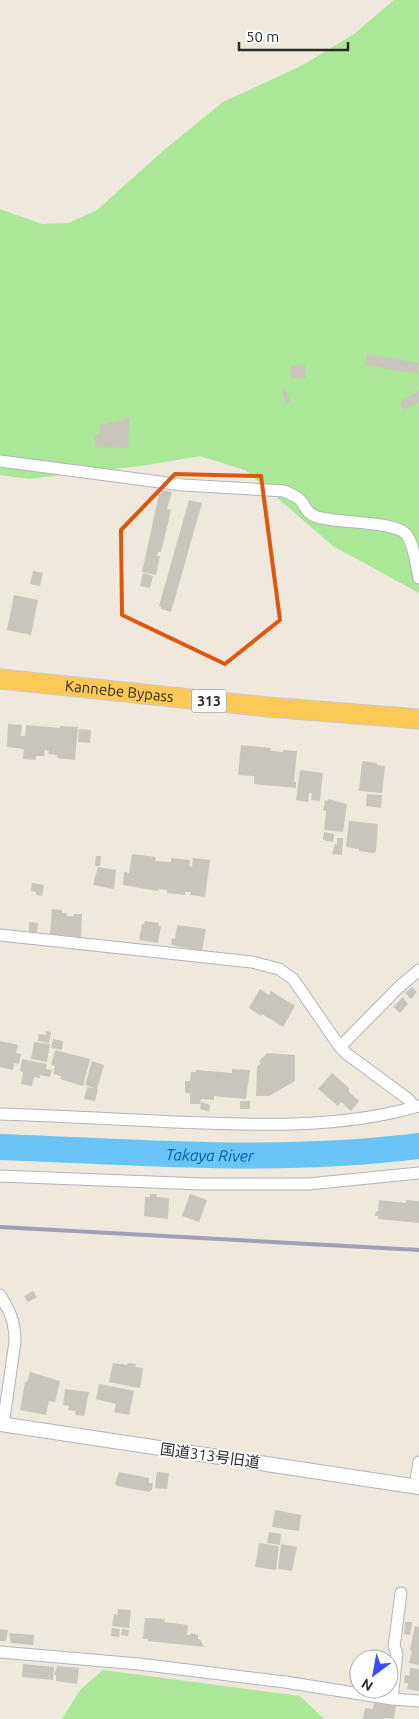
<svg xmlns="http://www.w3.org/2000/svg" width="419" height="1719" viewBox="0 0 419 1719" font-family="Ubuntu,'Noto Sans JP',sans-serif">
	<style>
		.green { fill: #aae796 }
		.lines { fill: none; stroke-linecap: round; stroke-linejoin: round }
		.river { stroke: #6ac4f5; stroke-width: 26 }
		.building { fill: #c9c5bc }
		.minor-casing { stroke: #b1b2c0; stroke-width: 13 }
		.tertiary-casing { stroke: #b1b2c0; stroke-width: 16 }
		.trunk-casing { stroke: #c8c8c8; stroke-width: 21 }
		.minor { stroke: #fff; stroke-width: 11 }
		.tertiary { stroke: #fff; stroke-width: 14 }
		.trunk { stroke: #fcc856; stroke-width: 19 }
		.rail { stroke: #9fa0b7; stroke-width: 4 }
		.marked { fill: none; stroke: #df570e; stroke-width: 4; stroke-linejoin: round }
		.labels { text-anchor: middle; stroke-width: 4; stroke-linejoin: round; paint-order: stroke }
		.shield { fill: #fff; stroke: #6b6b6b; stroke-width: 1 }
		.shield-label { font-size: 14px; font-weight: bold; fill: #2b2b2b }
		.street-label { font-size: 15px; fill: #2b2b2b; stroke: #fff }
		.water-label { font-size: 16px; font-style: italic; fill: #065fa4; stroke: #fff }
	</style>
	<rect width="100%" height="100%" fill="#eee8dd"/>
	<!-- green -->
	<path class="green" d="M394,0H419V593L333,546L245,470L200,456L148,465L29,479L0,475V209L42,224L69,223L97,210L164,150L223,102L301,66L354,34Z
		M103,1670L300,1696L324,1719H62L80,1690Z"/>
	<g class="lines">
		<!-- river -->
		<path class="river" id="s1" d="M0,1147C139,1152 280,1164 419,1146"/>
	</g>
	<!-- building -->
	<path class="building" d="M367,354L419,363L418,374L365,365Z
		M305,365L306,378H291L290,366Z
		M286,390L291,402L286,404L282,392Z
		M419,391V403L404,410L400,402Z
		M130,418L128,448L95,447V435H99L100,425Z
		M162,490L172,492L167,509L171,510L161,552H158L157,556H160L156,575L142,572L159,494H161Z
		M189,500L202,503L171,612L161,609V607L159,606Z
		M33,571L43,573L40,586L30,584Z
		M143,573L153,576L150,588L140,586Z
		M14,595L38,600L31,635L7,630Z
		M8,724L22,725L21,736H25L26,725L60,728V726L78,727L75,760L57,758V755L48,754L49,751L45,750L44,756H36V760L23,759L24,749L7,747Z
		M79,729L91,730L90,743L78,742Z
		M241,745L271,748V751L283,752V750L297,751L294,782H296V788L254,784V776L238,775Z
		M362,761L377,763V765L385,766L382,793L359,791Z
		M300,770L323,773L320,801L311,800L312,793H309L308,802L296,800Z
		M367,794L382,795L381,808L366,806Z
		M328,799L347,804L343,832L324,830L326,811L323,810L325,800L328,801Z
		M349,821L378,824L376,851L374,853L359,851V849L346,847Z
		M324,832L334,834L333,842L323,840Z
		M337,838H343L342,855L332,854L335,844L337,845Z
		M132,854L156,857L155,861L171,862V858L190,860L189,866L192,867L193,858L210,860L205,897L190,895L191,892H185V895L167,893V890L158,889V891L123,885L124,872L129,873Z
		M96,856H101L100,866H95Z
		M98,867L116,870L114,889L93,885Z
		M32,883L44,885L42,896L36,895V892L31,891Z
		M52,909L62,910V913H67V916H73L74,914H82L81,937L50,934Z
		M145,921L159,923L158,926H161L158,943L139,940L142,924H144Z
		M29,922L38,923L37,932H29Z
		M177,925L206,929L202,951L171,945L172,938L175,939Z
		M412,987L417,992L411,999L405,993Z
		M260,989L269,995L271,991L295,1006L283,1027L262,1014L261,1016L249,1008Z
		M403,997L408,1004L400,1013L393,1007Z
		M46,1031L51,1032L49,1043L38,1041L39,1034L46,1035Z
		M53,1039L63,1041L62,1050L51,1048Z
		M0,1041L18,1045L16,1053L21,1054L19,1064L14,1063L13,1070L0,1067Z
		M34,1042L50,1044L47,1062L31,1059Z
		M55,1050L90,1059L83,1086L60,1079L61,1076L53,1074L55,1066L51,1065Z
		M267,1053L295,1055V1081L269,1096H256L257,1067L261,1063L259,1061Z
		M22,1059L47,1064L46,1069L52,1070L50,1077L40,1075V1078L34,1077L32,1086L21,1084L23,1072L20,1071Z
		M92,1061L104,1065L97,1089L85,1085Z
		M232,1069L250,1070L246,1099L214,1096V1100L201,1099L200,1104H190V1094H195L186,1093L185,1091V1081H190L191,1072H196V1070L232,1073Z
		M332,1073L349,1088V1092L359,1101L351,1111L341,1102L338,1106L318,1089Z
		M87,1087L98,1089L95,1101L84,1099Z
		M240,1101H250V1109H240Z
		M201,1102L210,1105L209,1112L200,1109Z
		M150,1194H157L156,1197L169,1198L168,1219L144,1216L145,1197H150Z
		M190,1194L207,1200L199,1222L182,1216Z
		M379,1200L406,1203V1200L419,1201V1223L378,1219V1216H375L376,1211L378,1212Z
		M33,1291L37,1297L28,1302L24,1296Z
		M113,1363L127,1365L128,1363L136,1364L135,1367L143,1368L140,1388L109,1382Z
		M30,1372L60,1381L55,1402L49,1401L46,1415L20,1410L25,1382H27Z
		M99,1384L134,1391L129,1415L114,1412L116,1404L96,1399Z
		M65,1389L89,1392L84,1416L75,1415L76,1411L68,1410L69,1406L63,1405Z
		M119,1472L149,1478V1483H153L152,1490H150V1492L117,1486L115,1484Z
		M157,1472L169,1473L167,1489L155,1488Z
		M275,1510L301,1515L299,1531L272,1527Z
		M269,1532L281,1534L280,1545L267,1543Z
		M259,1543L279,1546L276,1570L255,1567Z
		M281,1544L297,1547L292,1571L278,1569Z
		M118,1609L131,1610L129,1628L112,1626L114,1614L117,1615Z
		M145,1618L165,1619L164,1622L188,1625L187,1635H190V1633L198,1635V1639H200L204,1647L148,1641V1639H143Z
		M405,1622H412L410,1635L404,1634Z
		M415,1626L419,1627V1665L409,1663L412,1651L410,1650Z
		M112,1628L120,1629L119,1637L111,1636Z
		M0,1629L8,1630L6,1641H0Z
		M122,1629L129,1630L128,1636L121,1635Z
		M9,1633L34,1635L33,1645L11,1643Z
		M23,1664L54,1667L53,1680L22,1677Z
		M57,1666L79,1668L77,1684L56,1681V1675H54Z
		M410,1668L419,1669V1691L407,1689L408,1683H404L405,1675L409,1676Z
		M374,1703L396,1706L394,1719L384,1718V1719H363L365,1708L373,1709Z"/>
	<g class="lines">
		<!-- minor casing -->
		<g class="minor-casing">
			<path id="minor" d="M0,461L183,485L284,491C290,494 297,496 301,501C306,507 307,514 317,517C335,523 395,521 406,534C414,543 416,566 419,578
				M0,935L252,962L279,969L293,979L340,1047L347,1054L408,1099L415,1107L419,1106
				M340,1047L398,988L419,970
				M0,1114C58,1116 116,1119 174,1122C253,1125 338,1129 415,1107
				M0,1176L202,1184H308L419,1173
				M0,1295C10,1312 15,1321 15,1342L3,1425
				M415,1486L419,1462
				M0,1652L139,1664L285,1682L392,1699L419,1701
				M392,1699L397,1653L394,1647L401,1593"/>
		</g>
		<!-- tertiary casing -->
		<g class="tertiary-casing">
			<path id="tertiary" d="M0,1424L419,1487"/>
		</g>
		<!-- trunk casing -->
		<g class="trunk-casing">
			<g id="trunk">
				<path id="s2" d="M0,679L268,707L419,719"/>
			</g>
		</g>
		<!-- minor -->
		<use href="#minor" class="minor"/>
		<!-- tertiary -->
		<use href="#tertiary" class="tertiary"/>
		<!-- trunk -->
		<use href="#trunk" class="trunk"/>
		<!-- rail -->
		<path class="rail" d="M0,1227L419,1250"/>
	</g>
	<!-- marked area -->
	<path class="marked" d="M175,474L261,476L280,620L225,664L122,615L121,530Z"/>
	<g class="labels">
		<!-- shield labels -->
		<rect class="shield" x="191.5" y="689.5" width="35" height="23" rx="4"/>
		<g class="shield-label">
			<text x="209" y="706">313</text>
		</g>
		<!-- street labels -->
		<g class="street-label">
			<text dy="5" stroke="none"><textPath href="#s2" startOffset="120">Kannebe Bypass</textPath></text>
			<text transform="translate(210 1456) rotate(8)" y="5">国道313号旧道</text>
		</g>
		<!-- water labels -->
		<g class="water-label">
			<text dy="6" stroke="none"><textPath href="#s1" startOffset="210">Takaya River</textPath></text>
		</g>
	</g>
	<!-- north arrow -->
	<g transform="translate(374 1674) rotate(212)"><circle r="24" fill="#ffffff" stroke="#aaaaaa"/>
	<path d="M0-4L9 19L0 12L-9 19Z" fill="#384bff"/>
	<text y="-8" font-size="14" font-weight="bold" text-anchor="middle" fill="#2b2b2b">N</text>
	</g>
	<!-- scale -->
	<path d="M239 42v8h109v-8" fill="none" stroke="#2b2b2b" stroke-width="2.5"/>
	<text x="246" y="42" font-size="15" fill="#2b2b2b" stroke="#ffffff" stroke-width="4" paint-order="stroke">50 m</text>
</svg>
